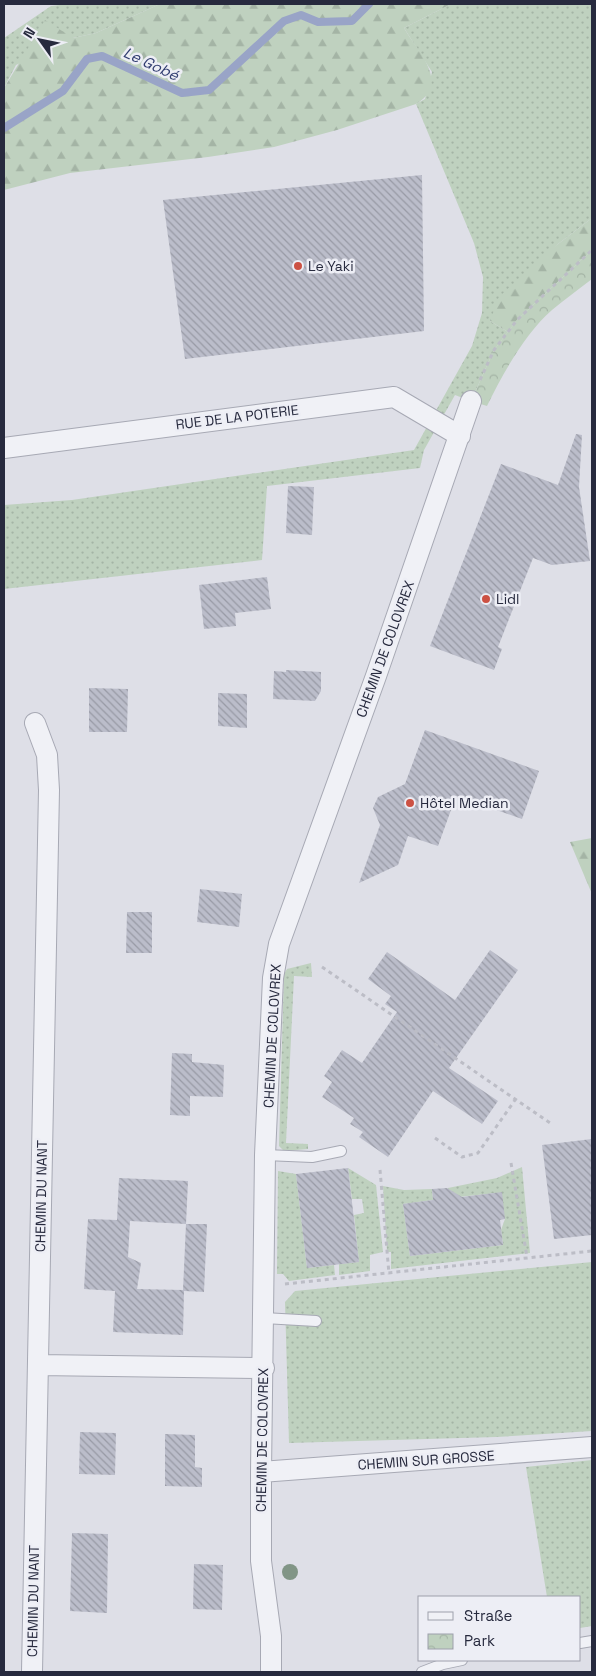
<svg xmlns="http://www.w3.org/2000/svg" width="596" height="1676" viewBox="0 0 596 1676" font-family="'Space Grotesk',sans-serif">
	<style>
		.grass { fill: url(#grass-dots) }
		.forest { fill: url(#forest-firs) }
		.park { fill: url(#park-crowns) }
		.lines { fill: none; stroke-linecap: round; stroke-linejoin: round }
		.stream { stroke: #99a4c7; stroke-width: 8 }
		.building { fill: url(#building-back-hatch); fill-rule: evenodd }
		.lane-casing { stroke: #a7a9b4; stroke-width: 12 }
		.street-casing { stroke: #a7a9b4; stroke-width: 22 }
		.path { stroke: #bcbdc6; stroke-width: 3; stroke-dasharray: 4 4; stroke-linecap: butt }
		.lane { stroke: #f0f1f6; stroke-width: 10 }
		.street { stroke: #f0f1f6; stroke-width: 20 }
		.tree { fill: #819586 }
		.poi-dot { fill: #cc5143; stroke: #edeef5; stroke-width: 2 }
		.labels { text-anchor: middle; stroke-width: 5; stroke-linejoin: round; paint-order: stroke }
		.poi-label { font-size: 14px; fill: #272a3e; stroke: #edeef5; text-anchor: start }
		.street-label { font-size: 14px; fill: #272a3e; stroke: #edeef5 }
		.water-label { font-size: 15px; font-style: italic; fill: #323e71; stroke: #edeef5 }
	</style>
	<defs>
		<pattern id="grass-dots" width="8" height="8" patternUnits="userSpaceOnUse" patternTransform="scale(1.25)"><rect width="8" height="8" fill="#bfd1bf"/><path d="M2 2h.1M6 6h.1" fill="none" stroke="#a4b4a5" stroke-width="1.8" stroke-linecap="round"/></pattern>
		<pattern id="forest-firs" width="22" height="20" patternUnits="userSpaceOnUse" patternTransform="scale(1.25)"><rect width="22" height="20" fill="#bfd1bf"/><path d="M5 1l3.5 6h-7zM16 11l3.5 6h-7z" fill="#a4b4a5"/></pattern>
		<pattern id="park-crowns" width="20" height="18" patternUnits="userSpaceOnUse" patternTransform="scale(1.25)"><rect width="20" height="18" fill="#bfd1bf"/><path d="M2 6a3 3 0 1 1 6 0M12 15a3 3 0 1 1 6 0" fill="none" stroke="#a4b4a5"/></pattern>
		<pattern id="building-back-hatch" width="6" height="6" patternUnits="userSpaceOnUse" patternTransform="scale(1.25)"><rect width="6" height="6" fill="#bbbdca"/><path d="M-1 5l2 2M0 0l6 6M5-1l2 2" fill="none" stroke="#989aa5"/></pattern>
	</defs>
	<rect width="100%" height="100%" fill="#dedfe7"/>
	<!-- grass -->
	<path class="grass" d="M68,4H160L96,33L73,38L16,65L4,88V38L51,6Z
		M451,4H592V218L558,244L490,321L508,332L494,350L471,401L455,395L424,450L420,468L267,486L262,560L4,589V505L72,500L414,450L472,346L482,313L483,277L474,243L416,104L425,99L432,72L404,28Z
		M311,963L312,977L294,976L286,1143L308,1144V1149L284,1151L279,1146L284,974L287,969Z
		M522,1167L530,1253L391,1269V1252H387L383,1186L404,1190L432,1189L433,1200L403,1204L410,1256L503,1245L501,1230L505,1219L496,1193L449,1198L448,1188L497,1178Z
		M348,1168L376,1185L383,1252L370,1255V1271L339,1275V1264L359,1262L354,1215L364,1213L362,1199H352Z
		M278,1171L296,1174L307,1268L334,1265L335,1275L289,1281L283,1274H277Z
		M592,1262V1431L496,1437L289,1443L285,1302L295,1291Z
		M592,1460V1626L580,1628V1597H547L526,1467Z"/>
	<!-- forest -->
	<path class="forest" d="M160,4H451L404,28C418,52 451,83 416,104L337,130L274,147L208,157L70,173L4,190V88L45,20L73,38L96,33Z
		M592,218V250L517,320L508,332L490,321L499,297L558,244Z
		M592,838V894L570,842Z"/>
	<!-- park -->
	<path class="park" d="M592,250V279C579,289 565,299 552,310C526,332 502,375 487,406L471,401L494,350L517,320Z"/>
	<g class="lines">
		<!-- stream -->
		<path class="stream" d="M4,128L63,91L87,59L102,56L182,93L209,90L284,21L301,15L318,22L352,21L369,4"/>
	</g>
	<!-- building -->
	<path class="building" d="M422,175L424,331L185,359L163,200Z
		M576,434L582,435L579,487L590,561L552,565L533,558L498,647L502,649L494,670L430,646L501,464L558,485Z
		M288,486L314,487L312,535L286,533Z
		M267,577L271,609L235,613L236,626L204,629L199,585Z
		M286,670L321,672V691L315,701L273,699L274,671L286,672Z
		M89,688L128,689L127,732H89Z
		M218,693L247,694V728L218,726Z
		M425,730L539,771L522,819L456,796L438,846L408,836L398,865L359,883L380,825L373,808L378,797L405,784Z
		M200,889L242,894L239,927L197,922Z
		M127,912H152V953H126Z
		M490,950L518,970L449,1068L498,1101L482,1124L433,1091L388,1157L359,1137L363,1132L350,1124L354,1118L322,1097L332,1082L324,1076L342,1050L362,1063L397,1012L385,1004L391,996L368,979L387,952L455,1000Z
		M172,1053L192,1054V1062L224,1065L223,1097L190,1096V1116L170,1115Z
		M592,1139V1235L554,1239L542,1145Z
		M348,1168L359,1262L307,1268L296,1174Z
		M119,1178L188,1181L186,1224H207L204,1292L184,1291L183,1335L113,1332L115,1291L84,1289L88,1219L117,1220ZM130,1221L186,1224L183,1290L137,1289L141,1263L128,1257Z
		M447,1188L462,1197L502,1192L505,1219L500,1220L503,1245L410,1256L403,1204L433,1200L432,1189Z
		M80,1432L116,1433L115,1475L79,1474Z
		M165,1434L195,1435V1467L202,1468V1487L165,1486Z
		M72,1533L108,1534L107,1613L70,1611Z
		M194,1564L223,1565L222,1610L193,1609Z"/>
	<g class="lines">
		<!-- lane casing -->
		<g class="lane-casing">
			<path id="lane" d="M265,1155L312,1157L341,1151
				M264,1318L316,1321
				M580,1643L592,1641
				M422,1672L443,1664L462,1660"/>
		</g>
		<!-- street casing -->
		<g class="street-casing">
			<path id="street" d="M4,448L394,397L460,436
				M38,1365L264,1368
				M261,1472L592,1447
				M32,1672L49,790L47,755L35,723
				M271,1672V1636L261,1561V1472L265,1155L273,978L279,944L376,676L471,401"/>
		</g>
		<!-- path -->
		<path class="path" d="M480,380L494,350L517,320L592,250
			M322,967L553,1125
			M435,1138L462,1157L478,1153L515,1100
			M511,1163L527,1257
			M380,1170L389,1274
			M285,1284L592,1251"/>
		<!-- lane -->
		<use href="#lane" class="lane"/>
		<!-- street -->
		<use href="#street" class="street"/>
	</g>
	<!-- trees -->
	<circle class="tree" cx="290" cy="1572" r="8"/>
	<!-- markers -->
	<g class="poi-dot">
		<circle cx="298" cy="266" r="5"/>
		<circle cx="486" cy="599" r="5"/>
		<circle cx="410" cy="803" r="5"/>
	</g>
	<g class="labels">
		<!-- poi labels -->
		<g class="poi-label">
			<text x="308" y="271">Le Yaki</text>
			<text x="496" y="604">Lidl</text>
			<text x="420" y="808">Hôtel Median</text>
		</g>
		<!-- street labels -->
		<g class="street-label">
			<text transform="translate(237 417) rotate(-7)" y="5">RUE DE LA POTERIE</text>
			<text transform="translate(385 649) rotate(-70)" y="5">CHEMIN DE COLOVREX</text>
			<text transform="translate(272 1036) rotate(-87)" y="5">CHEMIN DE COLOVREX</text>
			<text transform="translate(41 1196) rotate(-89)" y="5">CHEMIN DU NANT</text>
			<text transform="translate(262 1440) rotate(-89)" y="5">CHEMIN DE COLOVREX</text>
			<text transform="translate(426 1460) rotate(-4)" y="5">CHEMIN SUR GROSSE</text>
			<text transform="translate(33 1601) rotate(-89)" y="5">CHEMIN DU NANT</text>
		</g>
		<!-- water labels -->
		<g class="water-label">
			<text transform="translate(151 64) rotate(25)" y="5">Le Gobé</text>
		</g>
	</g>
	<!-- border -->
	<rect width="596" height="1676" fill="none" stroke="#272a3e" stroke-width="10"/>
	<!-- legend -->
	<rect x="418" y="1596" width="162" height="65" fill="#edeef5" stroke="#9ea0ac"/>
	<rect x="428" y="1612" width="25" height="8" fill="#f0f1f6" stroke="#9ea0ac"/>
	<text x="464" y="1621" font-size="15" fill="#272a3e">Straße</text>
	<rect x="428" y="1634" width="25" height="15" fill="url(#park-crowns)" stroke="#9ea0ac"/>
	<text x="464" y="1646" font-size="15" fill="#272a3e">Park</text>
	<!-- north arrow -->
	<g transform="translate(40 40) rotate(303)" stroke="#edeef5" stroke-width="4" paint-order="stroke">
	<path d="M0-4L9 19L0 12L-9 19Z" fill="#272a3e"/>
	<text y="-8" font-size="14" font-weight="bold" text-anchor="middle" fill="#272a3e">N</text>
	</g>
</svg>
